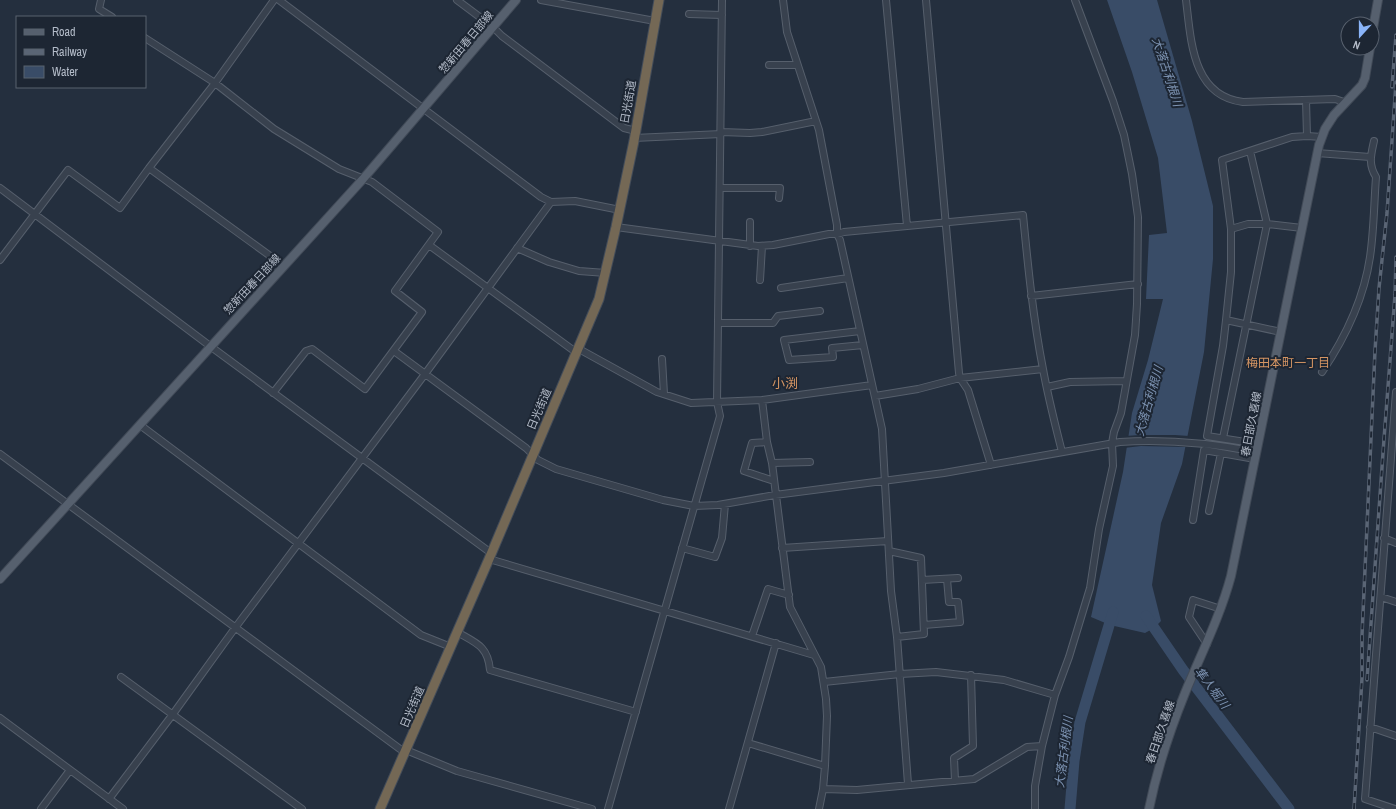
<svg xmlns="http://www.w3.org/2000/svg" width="1396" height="809" viewBox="0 0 1396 809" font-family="'Archivo Narrow','Noto Sans JP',sans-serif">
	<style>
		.water { fill: #394c67 }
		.pier { fill: #242f3e }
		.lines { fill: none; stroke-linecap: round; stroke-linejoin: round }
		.river { stroke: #394c67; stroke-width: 11 }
		.minor-casing { stroke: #565f6c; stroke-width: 8 }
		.major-casing { stroke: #414a57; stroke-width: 10 }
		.highway-casing { stroke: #434c59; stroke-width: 11 }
		.minor { stroke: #38414e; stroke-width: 6 }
		.major { stroke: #56606e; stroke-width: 8 }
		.highway { stroke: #746855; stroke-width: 9 }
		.rail-casing { stroke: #5a6575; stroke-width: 3.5 }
		.rail { stroke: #1d2633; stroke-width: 2; stroke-dasharray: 6; stroke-linecap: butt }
		.labels { text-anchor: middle; stroke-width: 4; stroke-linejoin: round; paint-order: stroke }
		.street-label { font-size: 11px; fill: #b4bcc9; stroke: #1d2633 }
		.water-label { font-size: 12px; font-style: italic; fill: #7c92b1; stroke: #1d2633 }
		.neighbourhood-label { font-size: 12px; fill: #d59563; stroke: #1d2633 }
		.quarter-label { font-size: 13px; fill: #d59563; stroke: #1d2633 }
	</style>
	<rect width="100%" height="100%" fill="#242f3e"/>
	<!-- water -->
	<path class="water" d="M1107,0H1157L1192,121L1213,206V259L1204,352L1182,464L1161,523L1152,585L1161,621L1154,628L1145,633L1110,625L1091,617L1123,472L1132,413L1148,360L1163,299H1146L1149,235L1167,233L1158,158L1132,72Z"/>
	<!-- pier -->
	<path class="pier" d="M1139,435H1175L1189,436L1187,447L1141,446L1124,448L1126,436Z"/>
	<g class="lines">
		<!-- river -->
		<path class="river" d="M1146,616L1183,670L1289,809
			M1070,809L1074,761L1080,722L1113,612"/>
		<!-- minor casing -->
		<g class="minor-casing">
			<path id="minor" d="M101,0L99,9L112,17
				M279,0L541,197L551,202L575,201L620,210
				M457,0L493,27L502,36L624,128L636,131
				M541,0L655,21
				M783,0L787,32L819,130L837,225V234L840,240L882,429L891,591L897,637L908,784
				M886,0L907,226
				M926,0L959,373L960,378L968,390L991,465
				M1186,0C1191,40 1192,96 1243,102L1335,99L1344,102
				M689,14L722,15
				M145,38L215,83L274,129L339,169L372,182L438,232L395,291L422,312L365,389L312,349L306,351L273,393
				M769,65H797
				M1306,100L1307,136
				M721,132L750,133L762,132L816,121
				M634,138L721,134
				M1317,153L1370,157
				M149,168L284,266
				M0,188L210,346L491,553
				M720,188H780L779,198
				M750,222V246
				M616,227L758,246L773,245L829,234H837L844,232L1023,215C1028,266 1033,318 1043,369C1048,397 1055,424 1062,452
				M1231,229L1222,160L1292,137L1307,136L1322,137
				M429,245L577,353
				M517,248L549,262L579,271L606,273
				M0,260L68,170L120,208L149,168L215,83L274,0
				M760,280L762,246
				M781,288L848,278
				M1031,296L1138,284
				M1226,320L1223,346L1207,436L1258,444
				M719,323H773L778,316L820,311
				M860,331L784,340L789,360L833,357L832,348L863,345
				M1281,332L1226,320L1231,272V229L1248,224H1267L1302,228
				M579,349L657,392L691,403L762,400L872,385
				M394,351L526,448L538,460L556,469L663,500L694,506L718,505L775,495L944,473L1120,442C1167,439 1210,443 1256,452
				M662,359L664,394
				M1322,372C1345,338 1364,298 1370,257C1374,230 1374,203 1376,177C1368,164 1371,155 1374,141
				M1047,387L1070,382L1126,381
				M875,396L918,389L960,378L1043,369
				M762,400L767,442L772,463L790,607L821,667L826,699L827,716L825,766L823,789L819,809
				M140,425L421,635L451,647
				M1223,438L1267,224L1250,151
				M767,442L752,443L744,471L774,481
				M0,454L400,749L406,750L457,771L592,809
				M772,463L810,462
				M1209,511L1221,453
				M1193,520L1204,450L1255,459
				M1384,538L1396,543
				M682,548L715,557L722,538L725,504
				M782,548L888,541
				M889,551L921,558L924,634L897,637
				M489,559L814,655
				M922,580L958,578
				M1381,597L1396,602
				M924,625L960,622L958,602H949L947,579
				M457,632C476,643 488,646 490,670L636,712
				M752,636L768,589L789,595
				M1207,644L1189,617L1193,600L1221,609
				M121,677L302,809
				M824,682L900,674L936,672L1004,680L1055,695
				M0,718L123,809
				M1370,727L1396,736
				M748,743L825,766
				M955,781L954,758L973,746L971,675
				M823,789L857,790L974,779L1027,747L1042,746
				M109,799L173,714L235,628L425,374L551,202
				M41,809L70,770
				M608,809L720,416L717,402L722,0
				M729,809L776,643
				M1035,809V786L1042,746L1055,695L1069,657L1090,588L1099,529L1113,466L1112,443L1114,432L1121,413L1135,335L1137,304L1138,217L1132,174L1124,135L1113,101L1075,0
				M1395,809L1365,799L1396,392"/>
		</g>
		<!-- major casing -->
		<g class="major-casing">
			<path id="major" d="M1372,34L1378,0
				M0,579L363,179L516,0
				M1149,809C1157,769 1170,730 1185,693C1201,654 1220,617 1231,576L1319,145L1325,129L1334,115L1362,85L1365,78L1370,48"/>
		</g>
		<!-- highway casing -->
		<g class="highway-casing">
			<path id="highway" d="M380,809L489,559L599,299L616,227L634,141L659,0"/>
		</g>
		<!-- minor -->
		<use href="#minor" class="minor"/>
		<!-- major -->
		<use href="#major" class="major"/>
		<!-- highway -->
		<use href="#highway" class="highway"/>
		<!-- rail casing -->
		<g class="rail-casing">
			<path id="rail" d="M1392,87L1396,35
				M1367,680L1384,439L1395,295L1396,257
				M1354,809L1362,678V635L1375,351L1379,288L1387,213L1396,82"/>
		</g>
		<!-- rail -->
		<use href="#rail" class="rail"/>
	</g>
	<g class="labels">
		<!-- street labels -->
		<g class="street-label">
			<text transform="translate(466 42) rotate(-50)" y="4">惣新田春日部線</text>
			<text transform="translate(628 102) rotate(-80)" y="4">日光街道</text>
			<text transform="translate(252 284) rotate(-47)" y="4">惣新田春日部線</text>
			<text transform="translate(539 409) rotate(-67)" y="4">日光街道</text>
			<text transform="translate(1251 424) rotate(-79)" y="4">春日部久喜線</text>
			<text transform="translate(412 707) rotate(-67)" y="4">日光街道</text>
			<text transform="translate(1160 732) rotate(-71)" y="4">春日部久喜線</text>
		</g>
		<!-- water labels -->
		<g class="water-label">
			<text transform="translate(1167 72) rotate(72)" y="4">大落古利根川</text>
			<text transform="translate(1149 401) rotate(-74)" y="4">大落古利根川</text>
			<text transform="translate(1212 688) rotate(53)" y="4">隼人堀川</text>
			<text transform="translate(1064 752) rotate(-83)" y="4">大落古利根川</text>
		</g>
		<!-- neighbourhood labels -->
		<g class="neighbourhood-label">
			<text x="1288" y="367">梅田本町一丁目</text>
		</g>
		<!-- quarter labels -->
		<g class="quarter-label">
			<text x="785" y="388">小渕</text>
		</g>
	</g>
	<!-- legend -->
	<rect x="16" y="16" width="130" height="72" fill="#1d2633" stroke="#59626f"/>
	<rect x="24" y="29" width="20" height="6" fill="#56606e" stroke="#59626f"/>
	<text x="52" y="36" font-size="12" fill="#b4bcc9">Road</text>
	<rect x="24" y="49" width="20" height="6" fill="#5a6575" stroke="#59626f"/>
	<text x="52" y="56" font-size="12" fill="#b4bcc9">Railway</text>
	<rect x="24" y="66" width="20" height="12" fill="#394c67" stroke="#59626f"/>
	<text x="52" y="76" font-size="12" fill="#b4bcc9">Water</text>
	<!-- north arrow -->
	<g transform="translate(1360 36) rotate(201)"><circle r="19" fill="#1d2633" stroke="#59626f"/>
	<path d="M0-3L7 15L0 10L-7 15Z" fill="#8ab4f8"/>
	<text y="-6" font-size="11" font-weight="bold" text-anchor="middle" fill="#b4bcc9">N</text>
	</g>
</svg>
